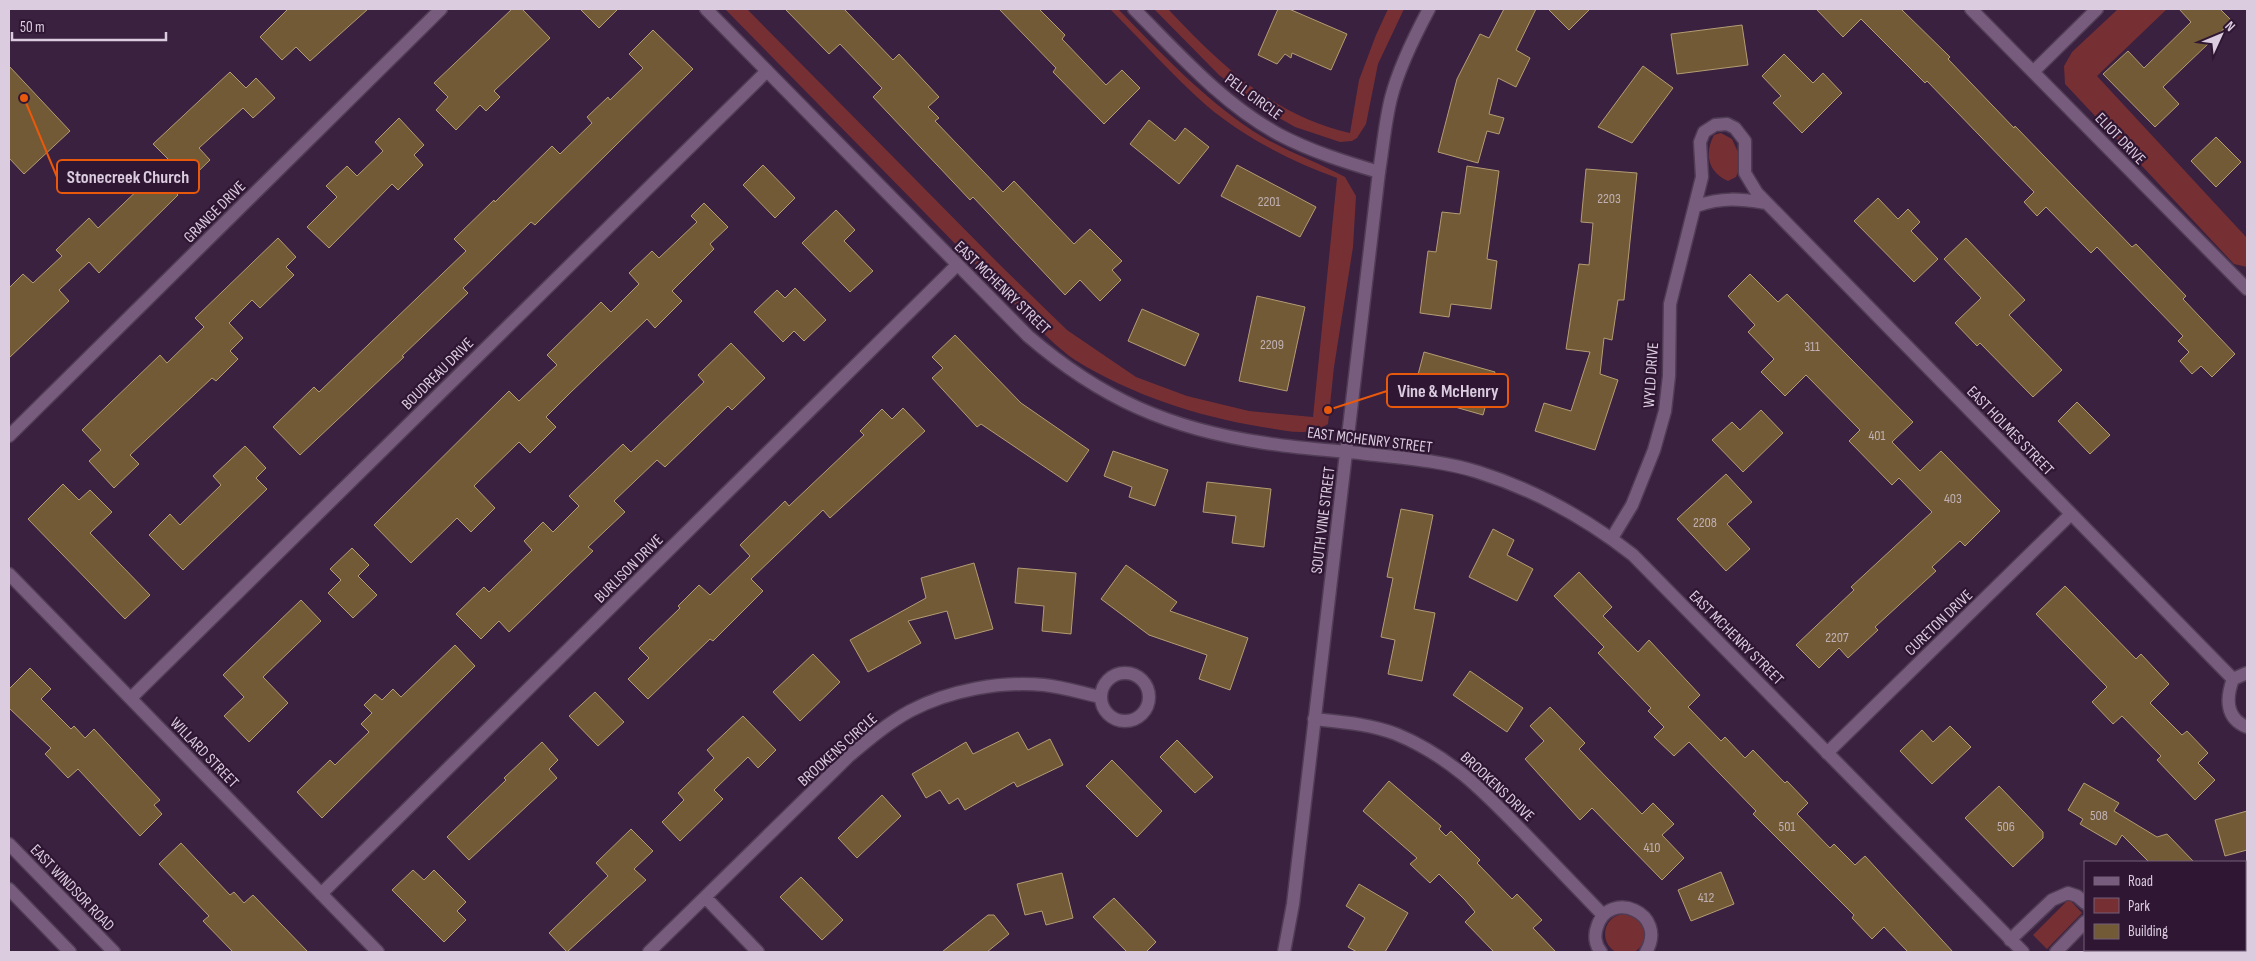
<svg xmlns="http://www.w3.org/2000/svg" width="2256" height="961" viewBox="0 0 2256 961" font-family="'Sofia Sans Condensed',sans-serif">
	<style>
		.green { fill: #762f33 }
		.building { fill: #715a35; stroke: #b49c74 }
		.lines { fill: none; stroke-linecap: round; stroke-linejoin: round }
		.minor-casing { stroke: #513c55; stroke-width: 15 }
		.tertiary-casing { stroke: #513c55; stroke-width: 15 }
		.secondary-casing { stroke: #513c55; stroke-width: 15 }
		.minor { stroke: #775c7e; stroke-width: 12 }
		.tertiary { stroke: #775c7e; stroke-width: 12 }
		.secondary { stroke: #775c7e; stroke-width: 12 }
		.labels { text-anchor: middle; stroke-width: 4.5; stroke-linejoin: round; paint-order: stroke }
		.number-label { font-size: 14px; fill: #c0b0b4 }
		.street-label { font-size: 16px; fill: #dbccdf; stroke: #2f1734 }
		.leader { fill: none; stroke: #e8590c; stroke-width: 2 }
		.callout-dot { fill: #e8590c; stroke: #2f1734; stroke-width: 2 }
		.callout { fill: #2f1734; stroke: #e8590c; stroke-width: 2 }
		.callout-label { font-size: 18px; text-anchor: middle; font-weight: bold; fill: #dbccdf }
	</style>
	<rect width="100%" height="100%" fill="#39213f"/>
	<!-- green -->
	<path class="green" d="M725,9H747L997,262L1067,330L1136,377L1187,396L1249,411L1313,417L1337,178C1291,161 1245,138 1207,106C1173,76 1142,41 1110,9H1118C1160,52 1202,97 1253,131C1282,150 1315,161 1345,177L1356,196L1353,247L1334,367L1328,424C1308,438 1284,430 1262,427C1196,416 1132,395 1075,360C1057,348 1040,329 1024,314Z
		M1154,9H1168C1220,64 1273,116 1350,133L1359,80L1376,35L1388,9H1404L1378,64L1366,124L1357,138L1352,141L1340,142L1295,127L1267,111L1219,75Z
		M2118,9H2167L2097,76L2247,238V267L2234,264L2065,84L2064,66L2072,52Z
		M1721,133L1732,139L1742,161L1736,177L1728,181C1708,172 1704,154 1714,135Z
		M2069,899L2082,913L2047,949L2033,935Z
		M1605 934a20 20 0 1 1 40 0a20 20 0 1 1-40 0Z"/>
	<!-- building -->
	<path class="building" d="M288,9H368L310,61L296,47L282,60L260,37Z
		M512,9H522L550,38L494,91L500,97L486,111L480,105L456,130L436,110L448,97L434,83Z
		M580,9H618L599,28Z
		M785,9H844L893,60L899,54L939,97L928,107L939,118L935,121L1003,192L1014,181L1074,244L1090,229L1122,261L1112,270L1121,280L1100,301L1080,280L1065,295L973,197L970,200L873,97L882,88L840,44L829,54Z
		M999,9H1039L1065,35L1062,39L1106,85L1122,70L1140,88L1104,124L1053,72L1056,68Z
		M1278,9H1289L1347,34L1331,70L1292,53L1291,58L1285,54L1277,64L1258,55Z
		M1504,9H1536L1516,50L1530,58L1516,87L1498,78L1489,114L1504,118L1499,134L1487,131L1478,163L1438,152L1457,79L1480,34L1489,38Z
		M1548,9H1590L1569,30Z
		M1816,9H1901L1950,57L1948,59L2014,128L2015,126L2132,247L2136,244L2186,296L2183,299L2235,354L2212,377L2201,366L2192,374L2180,361L2189,352L2178,341L2183,336L2097,247L2091,253L2046,207L2037,216L2024,202L2034,192L1927,81L1925,83L1861,19L1843,37Z
		M2179,9H2220L2232,21L2163,87L2179,104L2155,127L2103,74L2128,51L2144,68L2191,22Z
		M1742,25L1748,65L1677,74L1671,34Z
		M653,30L693,69L535,225L531,222L463,288L468,293L402,356L404,357L300,455L273,427L314,387L319,392L466,251L454,239L494,200L495,202L552,146L560,154L592,123L587,117L608,97L610,100L643,68L629,54Z
		M1784,54L1813,83L1823,73L1842,93L1802,133L1773,103L1781,96L1762,76Z
		M9,66L70,131L24,174L9,158Z
		M1643,66L1673,88L1632,143L1598,127Z
		M230,72L246,88L256,78L275,98L253,118L243,108L199,148L210,160L176,193L178,195L99,273L89,262L59,290L69,301L9,358V288L23,274L33,283L62,256L56,250L89,218L98,228L169,160L153,144Z
		M399,118L424,145L414,155L423,165L398,190L392,184L329,248L307,227L337,197L326,186L347,166L357,176L383,151L375,142Z
		M1149,120L1175,141L1185,128L1209,147L1179,184L1130,144Z
		M2216,137L2241,162L2216,187L2191,161Z
		M763,165L795,198L775,218L743,185Z
		M1237,165L1316,207L1300,237L1221,196Z
		M1467,166L1499,171L1487,259L1497,261L1491,309L1451,304L1449,317L1420,313L1428,251L1436,252L1442,212L1460,214Z
		M1586,169L1637,173L1624,300H1618L1612,340L1604,338L1600,374L1618,380L1595,450L1535,431L1544,403L1571,411L1590,352L1566,349L1579,264L1589,265L1593,223L1581,222Z
		M1878,198L1898,219L1908,209L1920,222L1911,231L1938,259L1914,282L1854,221Z
		M704,203L728,227L710,244L714,249L672,291L682,301L655,328L647,319L570,393L546,417L556,427L530,453L519,442L474,486L495,508L471,532L457,518L411,563L374,525L509,391L519,401L557,365L547,355L601,302L611,312L639,284L629,273L652,251L659,258L697,222L691,216Z
		M836,210L855,230L844,241L873,271L850,292L802,243Z
		M278,238L296,257L286,267L294,275L260,308L252,300L229,323L243,338L230,351L238,359L216,381L212,378L130,455L139,464L114,488L89,461L101,450L82,430L160,355L167,363L204,327L195,318Z
		M1966,238L2025,300L2009,315L2062,370L2033,397L1980,343L1977,346L1955,323L1981,298L1944,259Z
		M1750,274L1778,302L1787,294L1913,422L1892,442L1920,471L1941,451L2000,511L1965,546L1960,541L1932,567L1936,571L1875,627L1878,630L1848,658L1839,648L1819,668L1796,645L1854,590L1851,587L1932,512L1899,478L1892,485L1849,441L1860,430L1806,375L1785,396L1761,372L1774,359L1748,332L1755,325L1728,296Z
		M795,288L826,320L804,341L794,331L783,342L754,312L777,290L785,298Z
		M1257,296L1305,307L1287,391L1239,381Z
		M1142,309L1199,334L1185,366L1128,341Z
		M955,335L1021,403L1089,450L1067,482L981,424L977,427L932,378L943,368L932,357Z
		M731,343L765,378L732,410L728,406L665,467L657,460L614,501L625,512L588,547L593,551L509,632L499,621L481,639L456,614L484,587L489,592L532,550L524,541L543,522L553,532L579,506L569,496L623,444L631,452L704,382L698,375Z
		M1424,352L1495,372L1483,415L1455,407L1457,398L1415,386Z
		M2077,402L2110,435L2090,454L2058,421Z
		M903,408L925,431L830,518L823,510L751,579L763,591L713,641L710,639L648,699L628,679L649,658L639,648L680,608L678,606L699,585L710,595L750,556L740,545L785,501L789,506L864,435L860,431L882,409L892,419Z
		M1761,410L1783,433L1743,472L1712,440L1732,422L1740,430Z
		M245,446L266,468L256,478L267,489L183,570L149,535L170,514L180,525L221,485L213,476Z
		M1113,451L1168,470L1155,506L1129,497L1132,487L1104,476Z
		M1726,474L1752,502L1727,524L1750,549L1726,571L1677,519Z
		M1207,482L1271,489L1264,547L1232,543L1236,516L1203,512Z
		M63,484L79,500L90,490L112,512L90,533L150,595L125,619L28,519Z
		M1401,509L1433,515L1414,609L1435,613L1422,681L1388,674L1395,640L1381,637L1393,578L1387,577Z
		M1493,529L1514,540L1507,555L1533,569L1517,601L1469,577Z
		M352,548L369,565L358,576L377,595L353,618L328,593L341,580L330,569Z
		M974,563L993,629L955,639L947,611L908,621L921,643L868,672L850,640L926,598L921,578Z
		M1126,565L1177,602L1170,611L1248,638L1230,690L1199,679L1207,655L1149,635L1101,599Z
		M1018,568L1076,573L1071,634L1042,631L1044,606L1015,603Z
		M1579,572L1612,607L1603,616L1638,652L1649,640L1700,695L1688,707L1721,741L1725,737L1745,758L1753,750L1785,783L1787,781L1808,803L1797,814L1830,848L1834,844L1855,865L1865,856L1953,952H1908L1884,927L1872,939L1852,918L1854,915L1753,814L1756,811L1689,742L1674,756L1654,737L1664,727L1648,711L1651,708L1598,653L1604,647L1554,596Z
		M2065,586L2136,659L2141,654L2169,684L2150,703L2182,735L2187,731L2208,753L2198,763L2215,780L2195,800L2157,760L2161,756L2122,716L2113,724L2092,702L2107,687L2036,614Z
		M301,600L321,621L263,677L288,703L249,742L224,716L244,697L223,675Z
		M455,645L475,666L322,818L297,792L330,760L335,765L369,732L361,724L372,713L364,705L375,694L382,700L393,689L401,697Z
		M813,654L840,682L800,721L773,692Z
		M30,668L51,689L41,699L71,729L74,726L85,738L94,729L160,800L154,805L162,814L140,836L78,769L68,778L45,754L51,748L9,708V689Z
		M1470,671L1523,708L1507,732L1453,695Z
		M595,692L624,722L598,746L569,716Z
		M1550,707L1585,743L1579,749L1642,814L1653,803L1674,824L1662,835L1684,858L1662,880L1592,808L1580,820L1525,759L1544,741L1530,726Z
		M743,716L776,750L758,768L748,757L714,790L723,799L680,841L662,822L684,800L678,793L714,758L707,750Z
		M1950,726L1971,747L1932,784L1900,751L1922,730L1933,742Z
		M1018,732L1028,750L1050,739L1063,765L1017,787L1014,782L965,810L958,798L949,804L940,790L926,798L912,774L966,742L973,754Z
		M1177,740L1213,777L1195,793L1160,757Z
		M542,742L558,760L549,769L557,778L469,860L447,837L506,780L504,778Z
		M1112,760L1162,811L1137,837L1086,786Z
		M1389,781L1441,826L1439,829L1446,836L1451,831L1480,860L1477,863L1512,899L1517,894L1542,920L1533,928L1556,952H1494L1465,922L1475,912L1465,900L1439,874L1430,883L1410,864L1417,858L1363,811Z
		M2084,783L2119,803L2114,811L2157,837L2167,834L2194,862H2149L2122,835L2116,845L2080,824L2083,819L2068,810Z
		M1999,786L2043,832V838L2013,867L1965,818Z
		M882,795L901,816L857,858L838,838Z
		M2247,811V850L2225,856L2215,820Z
		M631,829L653,851L634,869L646,880L567,952L549,933L608,876L596,863Z
		M181,843L230,895L234,892L244,903L253,895L308,952H233L203,921L209,916L159,864Z
		M413,870L424,880L434,870L466,902L457,911L466,920L444,942L392,890Z
		M1721,872L1734,904L1691,921L1678,890Z
		M1062,873L1073,918L1046,925L1042,911L1025,915L1017,884Z
		M801,877L843,920L822,940L780,897Z
		M1359,884L1408,913L1385,952H1357L1348,947L1365,918L1346,906Z
		M1114,898L1156,942L1146,952H1127L1093,917Z
		M988,915H994L1009,934L987,952H942Z"/>
	<g class="lines">
		<!-- minor casing -->
		<g class="minor-casing">
			<path id="minor" d="M1134,9C1179,54 1222,103 1278,134C1310,151 1345,162 1379,172
				M1971,9L2247,289
				M2034,71L2097,9
				M1696,206C1723,197 1739,199 1766,203
				M9,436L441,9
				M1612,538L1632,505L1654,450L1665,411L1669,376L1670,304L1702,177L1700,142L1704,132L1715,125L1727,124L1735,128L1745,141V173L1757,193L2233,679
				M9,574L378,952
				M2247,673L2233,679C2226,698 2225,718 2247,727
				M1101 697a24 24 0 1 1 48 0a24 24 0 1 1-48 0Z
				M131,698L767,71
				M1314,719C1342,722 1370,724 1396,734C1452,757 1486,794 1527,836C1552,862 1578,889 1603,915
				M1827,753L2071,514
				M321,894L957,265
				M705,897L758,952
				M2010,940L2052,900L2068,893L2077,896L2085,903
				M649,952L849,756C868,740 888,723 910,711C950,690 1000,681 1044,685C1063,687 1082,693 1101,697
				M1601,952C1595,945 1594,935 1597,927C1609,888 1669,913 1646,952
				M2056,952L2085,922"/>
		</g>
		<!-- tertiary casing -->
		<g class="tertiary-casing">
			<path id="tertiary" d="M706,9L1028,336C1101,399 1170,429 1265,443C1296,448 1328,450 1359,453C1398,458 1440,460 1478,472C1535,490 1587,519 1633,555L2023,952
				M1284,952L1293,904L1379,172C1383,147 1385,122 1391,98C1399,67 1414,37 1429,9"/>
		</g>
		<!-- secondary casing -->
		<g class="secondary-casing">
			<path id="secondary" d="M9,844L114,952
				M9,889L70,952"/>
		</g>
		<!-- minor -->
		<use href="#minor" class="minor"/>
		<!-- tertiary -->
		<use href="#tertiary" class="tertiary"/>
		<!-- secondary -->
		<use href="#secondary" class="secondary"/>
	</g>
	<g class="labels">
		<!-- number labels -->
		<g class="number-label">
			<text x="1609" y="203">2203</text>
			<text x="1269" y="206">2201</text>
			<text x="1272" y="349">2209</text>
			<text x="1812" y="351">311</text>
			<text x="1877" y="440">401</text>
			<text x="1953" y="503">403</text>
			<text x="1705" y="527">2208</text>
			<text x="1837" y="642">2207</text>
			<text x="2099" y="820">508</text>
			<text x="1787" y="831">501</text>
			<text x="2006" y="831">506</text>
			<text x="1652" y="852">410</text>
			<text x="1706" y="902">412</text>
		</g>
		<!-- street labels -->
		<g class="street-label">
			<text transform="translate(1254 96) rotate(36)" y="6">PELL CIRCLE</text>
			<text transform="translate(2121 138) rotate(46)" y="6">ELIOT DRIVE</text>
			<text transform="translate(214 211) rotate(-45)" y="6">GRANGE DRIVE</text>
			<text transform="translate(1003 287) rotate(44)" y="6">EAST MCHENRY STREET</text>
			<text transform="translate(437 373) rotate(-45)" y="6">BOUDREAU DRIVE</text>
			<text transform="translate(1650 375) rotate(-86)" y="6">WYLD DRIVE</text>
			<text transform="translate(2011 430) rotate(46)" y="6">EAST HOLMES STREET</text>
			<text transform="translate(1370 439) rotate(7)" y="6">EAST MCHENRY STREET</text>
			<text transform="translate(1322 520) rotate(-83)" y="6">SOUTH VINE STREET</text>
			<text transform="translate(628 568) rotate(-45)" y="6">BURLISON DRIVE</text>
			<text transform="translate(1938 622) rotate(-44)" y="6">CURETON DRIVE</text>
			<text transform="translate(1737 637) rotate(45)" y="6">EAST MCHENRY STREET</text>
			<text transform="translate(837 749) rotate(-42)" y="6">BROOKENS CIRCLE</text>
			<text transform="translate(205 752) rotate(46)" y="6">WILLARD STREET</text>
			<text transform="translate(1498 786) rotate(43)" y="6">BROOKENS DRIVE</text>
			<text transform="translate(73 887) rotate(46)" y="6">EAST WINDSOR ROAD</text>
		</g>
	</g>
	<!-- callouts -->
	<path class="leader" d="M24 98L57 177M1328 410L1387 391"/>
	<g class="callout-dot">
		<circle cx="24" cy="98" r="5"/>
		<circle cx="1328" cy="410" r="5"/>
	</g>
	<g class="callout">
		<rect x="57" y="160" width="142" height="33" rx="5"/>
		<rect x="1387" y="374" width="121" height="33" rx="5"/>
	</g>
	<g class="callout-label">
		<text x="128" y="183">Stonecreek Church</text>
		<text x="1448" y="397">Vine &amp; McHenry</text>
	</g>
	<!-- border -->
	<rect width="2256" height="961" fill="none" stroke="#dbccdf" stroke-width="20"/>
	<!-- legend -->
	<rect x="2084" y="861" width="162" height="90" fill="#2f1734" stroke="#745f78"/>
	<rect x="2094" y="877" width="25" height="8" fill="#775c7e" stroke="#745f78"/>
	<text x="2128" y="886" font-size="15" fill="#dbccdf">Road</text>
	<rect x="2094" y="898" width="25" height="15" fill="#762f33" stroke="#745f78"/>
	<text x="2128" y="911" font-size="15" fill="#dbccdf">Park</text>
	<rect x="2094" y="924" width="25" height="15" fill="#715a35" stroke="#745f78"/>
	<text x="2128" y="936" font-size="15" fill="#dbccdf">Building</text>
	<!-- north arrow -->
	<g transform="translate(2221 35) rotate(46)" stroke="#2f1734" stroke-width="4" paint-order="stroke">
	<path d="M0-4L9 19L0 12L-9 19Z" fill="#dbccdf"/>
	<text y="-8" font-size="14" font-weight="bold" text-anchor="middle" fill="#dbccdf">N</text>
	</g>
	<!-- scale -->
	<path d="M12 32v8h154v-8" fill="none" stroke="#dbccdf" stroke-width="2.5"/>
	<text x="20" y="32" font-size="15" fill="#dbccdf" stroke="#2f1734" stroke-width="4" paint-order="stroke">50 m</text>
</svg>
